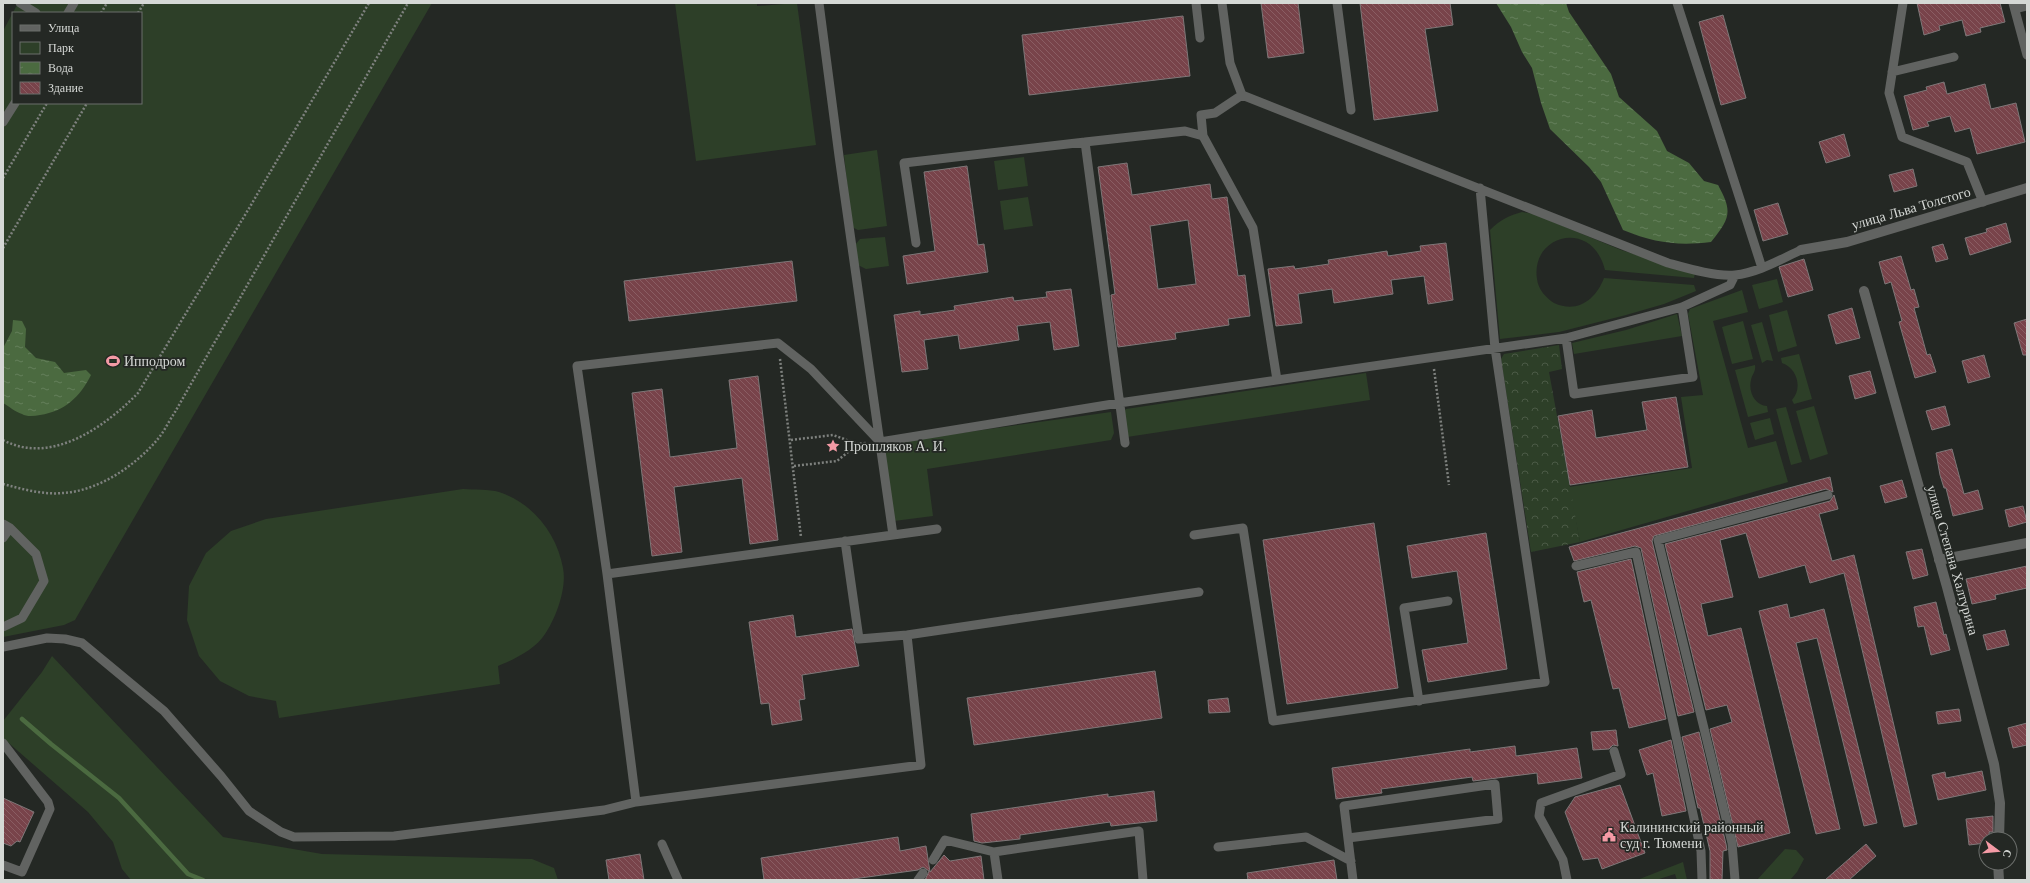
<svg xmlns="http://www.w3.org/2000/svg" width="2030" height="883" viewBox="0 0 2030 883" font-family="Georgia,serif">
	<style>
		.green { fill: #2d3f28; fill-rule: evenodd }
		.forest { fill: url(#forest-crowns) }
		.water { fill: url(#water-ripples) }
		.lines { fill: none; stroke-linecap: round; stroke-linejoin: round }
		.stream { stroke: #4b6a40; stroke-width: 4.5 }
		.building { fill: url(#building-back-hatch); stroke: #7e7778; fill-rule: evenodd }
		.path { stroke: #7e817e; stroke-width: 2.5; stroke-dasharray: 2 2; stroke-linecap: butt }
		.lane { stroke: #616361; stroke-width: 9 }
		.street { stroke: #616361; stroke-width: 10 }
		.labels { text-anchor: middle; stroke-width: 3.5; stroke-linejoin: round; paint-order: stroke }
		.street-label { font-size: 14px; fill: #d5d8d5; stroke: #242824 }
		.poi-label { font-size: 14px; fill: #d5d8d5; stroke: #242824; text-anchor: start }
	</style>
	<defs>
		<pattern id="forest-crowns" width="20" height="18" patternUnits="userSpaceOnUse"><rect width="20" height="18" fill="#2d3f28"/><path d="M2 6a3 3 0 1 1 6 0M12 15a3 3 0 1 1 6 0" fill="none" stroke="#4b5a46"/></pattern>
		<pattern id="water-ripples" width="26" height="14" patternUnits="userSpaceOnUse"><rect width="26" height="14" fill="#4b6a40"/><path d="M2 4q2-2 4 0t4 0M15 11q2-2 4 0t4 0" fill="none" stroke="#647f5b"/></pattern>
		<pattern id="building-back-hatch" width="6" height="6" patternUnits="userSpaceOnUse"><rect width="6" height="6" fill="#78434a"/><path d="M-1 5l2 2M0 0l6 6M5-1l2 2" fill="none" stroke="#8a5d63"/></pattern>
	</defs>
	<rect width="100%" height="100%" fill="#242824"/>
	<!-- green -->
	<path class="green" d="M18,3H432L75,620L64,625L3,637V31ZM13,13H141V103H13Z
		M675,3H757V6L797,3L816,145L696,161Z
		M877,150L887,226L858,230L852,227L844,155Z
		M1024,157L1028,186L998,190L994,161Z
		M1028,197L1033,226L1004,230L1000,201Z
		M1522,212L1534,214L1621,250L1695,273L1694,278L1605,270C1592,218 1530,235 1537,279C1538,289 1546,298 1554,303C1578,314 1596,299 1604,278L1694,285L1696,291L1664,304L1626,315L1559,332L1500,339L1490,230C1500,220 1508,216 1522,212Z
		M885,237L889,266L866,269L858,265L855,245L860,239Z
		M1777,279L1783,302L1759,309L1752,285Z
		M1742,290L1748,312L1713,321L1748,448L1776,441L1788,482L1580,542L1569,487L1692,468L1681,397L1703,395L1688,314L1690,309Z
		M1787,310L1797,346L1778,352L1769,315Z
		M1677,314L1682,336L1574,354L1572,343L1626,330Z
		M1743,321L1753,359L1732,364L1722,327Z
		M1762,322L1773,361L1767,360L1762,363L1751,325Z
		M1799,354L1812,399L1794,404L1792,400C1803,388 1797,368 1782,363L1781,358Z
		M1755,365C1756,372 1752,374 1751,380C1748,392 1755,405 1767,406L1768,412L1748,417L1735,370Z
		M1366,373L1370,400L1127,437L1122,413L1126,409Z
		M1814,406L1828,454L1810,460L1796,411Z
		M1786,407L1802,462L1791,465L1776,409Z
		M1111,412L1114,433L1111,440L927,469L933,516L894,521L884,450L889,443Z
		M1770,418L1774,434L1755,440L1750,423Z
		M463,489C474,490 489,489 499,492C533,503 557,534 563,568C567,588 556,618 545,634C536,649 513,660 498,666L500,684L279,718L276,701L249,696L220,681L199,656L187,620L189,586L206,553L231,531L266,519Z
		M52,656L223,837L322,854L532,859L554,868L558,880H131L122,869L113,842L88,812L3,738V721L42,672Z
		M1785,849L1796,850L1804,859L1797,872L1790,880H1757Z
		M1683,862L1687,880H1677L1675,874L1656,880H1637Z"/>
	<!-- forest -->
	<path class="forest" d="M1559,345L1562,369L1549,372L1580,542L1531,552L1501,359L1504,354Z"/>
	<!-- water -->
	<path class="water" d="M1496,3H1566L1569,12L1611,74L1619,97L1657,131L1667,151L1689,163L1704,181L1718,185C1733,212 1730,218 1711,242C1678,246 1655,243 1623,230L1601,182L1589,167L1550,129L1541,103L1532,68L1522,52L1511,27Z
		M13,320L22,321L26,329L25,347L36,358L55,362L64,373L86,370L91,375C80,397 65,411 40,415C34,416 27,417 22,414C15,412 9,406 3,403V348L12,331Z"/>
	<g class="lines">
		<!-- stream -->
		<path class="stream" d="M22,719L51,744L119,798L188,874L203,880"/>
	</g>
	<!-- building -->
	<path class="building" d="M1261,3H1298L1304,53L1268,58Z
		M1360,3H1450L1453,25L1425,29L1438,111L1374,120Z
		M1917,3H2000L2005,22L1980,28L1981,32L1966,36L1962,20L1939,26L1940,30L1924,35Z
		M1723,15L1746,98L1721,105L1699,22Z
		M1183,16L1190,76L1029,95L1022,35Z
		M1944,82L1947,94L1985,84L1991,109L2016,103L2025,142L1977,154L1970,128L1955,132L1950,116L1927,122L1929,126L1913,130L1904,96L1927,90L1926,87Z
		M1844,134L1850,156L1826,163L1819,142Z
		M1127,163L1132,195L1210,184L1212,199L1227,197L1238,276L1245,275L1250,316L1228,319L1229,325L1175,333L1176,339L1118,347L1111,295L1115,294L1098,167ZM1188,220L1196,284L1158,289L1150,226Z
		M967,166L978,245L984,244L988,272L907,284L903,256L935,251L924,172Z
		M1913,169L1917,186L1894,192L1889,175Z
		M1778,203L1788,234L1763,241L1754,210Z
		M2006,223L2011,242L1970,255L1965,238L1987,232L1986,229Z
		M1446,243L1453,300L1428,304L1424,276L1391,280L1393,294L1334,303L1332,289L1298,294L1302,323L1276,326L1268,269L1294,266L1295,269L1329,264L1328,260L1387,251L1388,256L1421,251L1420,246Z
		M1943,244L1948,259L1936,262L1932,247Z
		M1901,256L1911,290L1914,289L1919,307L1914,308L1927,355L1930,354L1936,372L1915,378L1899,322L1902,321L1891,282L1885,284L1879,262Z
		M1804,259L1813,290L1788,297L1779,267Z
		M792,261L797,301L629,321L624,281Z
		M1071,289L1079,346L1054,350L1050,322L1017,326L1019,340L960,349L958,335L924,340L928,369L902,372L894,315L920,311V315L955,310L954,306L1013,297L1014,301L1047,297L1046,292Z
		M1852,308L1860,338L1836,344L1828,315Z
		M2027,319V355H2023L2014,323Z
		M1984,355L1990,377L1968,383L1962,361Z
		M1870,371L1876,393L1855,399L1849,376Z
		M758,376L778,540L750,544L742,478L674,487L682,552L652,556L632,393L662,389L670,457L737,448L729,380Z
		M1676,397L1688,467L1570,485L1558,416L1592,410L1596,438L1647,430L1642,402Z
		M1945,406L1950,425L1932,430L1926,411Z
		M1952,449L1964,494L1978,490L1983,509L1953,516L1946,488H1944L1940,475L1936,453Z
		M1830,477L1833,492L1826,489L1654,536L1652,541L1694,712L1678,716L1641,548L1635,546L1574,561L1569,547Z
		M1902,480L1907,497L1885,503L1880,486Z
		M1834,495L1838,509L1819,514L1832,561L1854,555L1917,824L1904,827L1844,573L1810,583L1805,565L1759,578L1746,533L1720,540L1733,597L1701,604L1708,636L1741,628L1790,833L1738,847L1710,729L1732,722L1727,705L1706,710L1665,544L1830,501Z
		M2023,506L2027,522L2009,527L2005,510Z
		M1374,523L1398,688L1287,704L1263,540Z
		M1486,533L1507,669L1428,682L1422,650L1468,643L1457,571L1412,578L1407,546Z
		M1922,549L1928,575L1913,579L1906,552Z
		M1631,559L1666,719L1629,728L1619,688L1613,689L1591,600L1584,602L1577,572Z
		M2027,566V588L1995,595L1996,599L1972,604L1966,579Z
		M1936,602L1944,635L1946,634L1950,650L1931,655L1924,626L1918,627L1914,607Z
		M1787,604L1790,618L1824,609L1877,823L1864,826L1817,638L1796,643L1840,829L1816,834L1759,611Z
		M793,615L796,637L852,629L859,666L802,675L805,699L799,700L802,720L772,725L769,703L761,704L749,622Z
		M2005,630L2009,645L1987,650L1983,635Z
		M1155,671L1162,718L974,745L967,698Z
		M1228,698L1230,712L1209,713L1208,700Z
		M1959,709L1961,721L1938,724L1936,712Z
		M2027,723V745L2013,748L2008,728Z
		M1616,730L1618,746L1613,745L1609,749L1593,750L1591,732Z
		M1699,732L1726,844L1727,850L1723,851L1722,880H1710V851L1700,808H1698L1682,737Z
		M1671,740L1686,811L1662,816L1653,773L1647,775L1639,750Z
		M1515,746L1516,756L1577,748L1582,778L1538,784L1537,773L1473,781L1472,777L1381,789L1382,793L1336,799L1332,768L1470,749V752Z
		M1982,771L1986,790L1938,800L1932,775L1945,772L1946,778Z
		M1620,785L1645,853L1602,869L1598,858L1583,860L1565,812L1575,797Z
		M1154,791L1157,821L1111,826L1110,822L1020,835V839L982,843L974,841L971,814L1108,794V797Z
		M3,798L34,812L20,842L17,841L11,846L3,843Z
		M1993,816V832H1989L1990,839H1986V843L1969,845L1966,819Z
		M898,837L900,851L926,846L930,872L944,855L950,861L981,856L984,880H925L929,871L923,867L918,870L846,880H764L761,858Z
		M1866,844L1876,856L1849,880H1825Z
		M640,854L644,880H609L606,860Z
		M1334,860L1337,880H1248L1247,873Z"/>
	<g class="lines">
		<!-- path -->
		<path class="path" d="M101,13L107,3
			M138,13L144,3
			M3,178L47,103
			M3,248L87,103
			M780,359L801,537
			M1434,369L1449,485
			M3,440C51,466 106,426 138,393L251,205L369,3
			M791,440L833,435L858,444
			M794,466L837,461L858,444L866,443
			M3,484C22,489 43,495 63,493C98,491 135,466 157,440C164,432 169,421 175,412L408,3"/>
		<!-- lane -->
		<path class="lane" d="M20,3L36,13
			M819,3L839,156L893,535
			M1196,3L1200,38
			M1222,3L1230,63L1242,95L1668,263C1686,268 1716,277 1735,275C1758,273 1781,259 1801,250
			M1337,3L1351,110
			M1677,3L1762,268
			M1903,3L1889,93L1902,137L1967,162L1983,202
			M2013,3L2027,55
			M2015,9L2027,6
			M68,13L74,3
			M1892,72L1954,57
			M1242,95L1215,113L1201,115L1203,136L1253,228L1277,380
			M3,122L15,103
			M916,243L904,163L1085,142
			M1566,338L1574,394L1693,377L1682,307
			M1125,443L1085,142L1185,131L1203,136
			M3,524L10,528L36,554L44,581L22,618L3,627
			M1194,535L1243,528L1273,721L1545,682L1495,348L1480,188
			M3,538L10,528
			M845,541L859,639L907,635L1199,592
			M1576,566L1636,552L1701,851L1702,880
			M607,574L937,529
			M3,647L47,638L65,639L82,643L164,711L221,776L249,811L281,832L294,837L394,836L604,810L636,802L921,765L907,635
			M1419,701L1404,608L1448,601
			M3,743L48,802L50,809L22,872L3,865
			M636,802L607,574L577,366L778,343L811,369L880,442L1119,403L1566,338L1682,307L1730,285L1735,275
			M1348,838L1498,819L1495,784L1344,806L1353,880
			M662,844L678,880
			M1218,847L1306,837L1351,861
			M933,860L945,840L994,852
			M918,880L923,873
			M998,880L994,852L1139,831L1143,880
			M1567,880L1563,860L1539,816L1541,803L1621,774L1614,751
			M1735,880L1732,843L1658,540L1828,495"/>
		<!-- street -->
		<path class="street" d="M1801,250L1847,242L2027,188
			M1864,291L1947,587L1994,764L2000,803L1999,839
			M1939,560L2027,543
			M1998,863L1999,880"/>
	</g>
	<!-- icons -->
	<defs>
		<g id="stadium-bare" transform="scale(1.08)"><path d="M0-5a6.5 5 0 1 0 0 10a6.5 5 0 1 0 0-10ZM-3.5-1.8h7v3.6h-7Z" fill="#f49aa5" stroke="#242824" stroke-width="2.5" paint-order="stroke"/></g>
		<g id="sight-bare" transform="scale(1.08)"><path d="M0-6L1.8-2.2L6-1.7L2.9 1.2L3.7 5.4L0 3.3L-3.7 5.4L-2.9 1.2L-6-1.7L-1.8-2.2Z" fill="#f49aa5" stroke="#242824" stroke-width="2.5" paint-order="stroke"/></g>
		<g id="civic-bare" transform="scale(1.08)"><path d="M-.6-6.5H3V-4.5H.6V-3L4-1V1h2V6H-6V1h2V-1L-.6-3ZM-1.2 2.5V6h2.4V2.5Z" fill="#f49aa5" stroke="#242824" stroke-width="2.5" paint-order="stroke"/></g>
	</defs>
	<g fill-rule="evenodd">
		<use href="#stadium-bare" x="113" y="361"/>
		<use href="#sight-bare" x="833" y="446"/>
		<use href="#civic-bare" x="1609" y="835"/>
	</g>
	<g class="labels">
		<!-- street labels -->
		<g class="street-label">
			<text transform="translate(1911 208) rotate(-16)" y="5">улица Льва Толстого</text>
			<text transform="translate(1953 560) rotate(74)" y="5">улица Степана Халтурина</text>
		</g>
		<!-- poi labels -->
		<g class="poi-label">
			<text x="124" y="366">Ипподром</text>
			<text x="844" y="451">Прошляков А. И.</text>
			<text x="1620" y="832">Калининский районный<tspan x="1620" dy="16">суд г. Тюмени</tspan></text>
		</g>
	</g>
	<!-- border -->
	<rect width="2030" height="883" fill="none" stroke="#d5d8d5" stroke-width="8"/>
	<!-- legend -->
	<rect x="12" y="12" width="130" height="92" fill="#242824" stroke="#6b6e6b"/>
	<rect x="20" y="25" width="20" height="6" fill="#616361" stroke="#6b6e6b"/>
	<text x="48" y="32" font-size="12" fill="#d5d8d5">Улица</text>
	<rect x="20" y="42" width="20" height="12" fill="#2d3f28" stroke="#6b6e6b"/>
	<text x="48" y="52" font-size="12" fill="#d5d8d5">Парк</text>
	<rect x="20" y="62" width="20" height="12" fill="url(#water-ripples)" stroke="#6b6e6b"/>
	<text x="48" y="72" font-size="12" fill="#d5d8d5">Вода</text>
	<rect x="20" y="82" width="20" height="12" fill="url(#building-back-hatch)" stroke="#6b6e6b"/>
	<text x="48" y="92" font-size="12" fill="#d5d8d5">Здание</text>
	<!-- north arrow -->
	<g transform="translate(1998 851) rotate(106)"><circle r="19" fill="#242824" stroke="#6b6e6b"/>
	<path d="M0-3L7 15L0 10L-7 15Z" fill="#f49aa5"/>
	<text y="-6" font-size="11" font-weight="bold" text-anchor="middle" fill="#d5d8d5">С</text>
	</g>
</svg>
